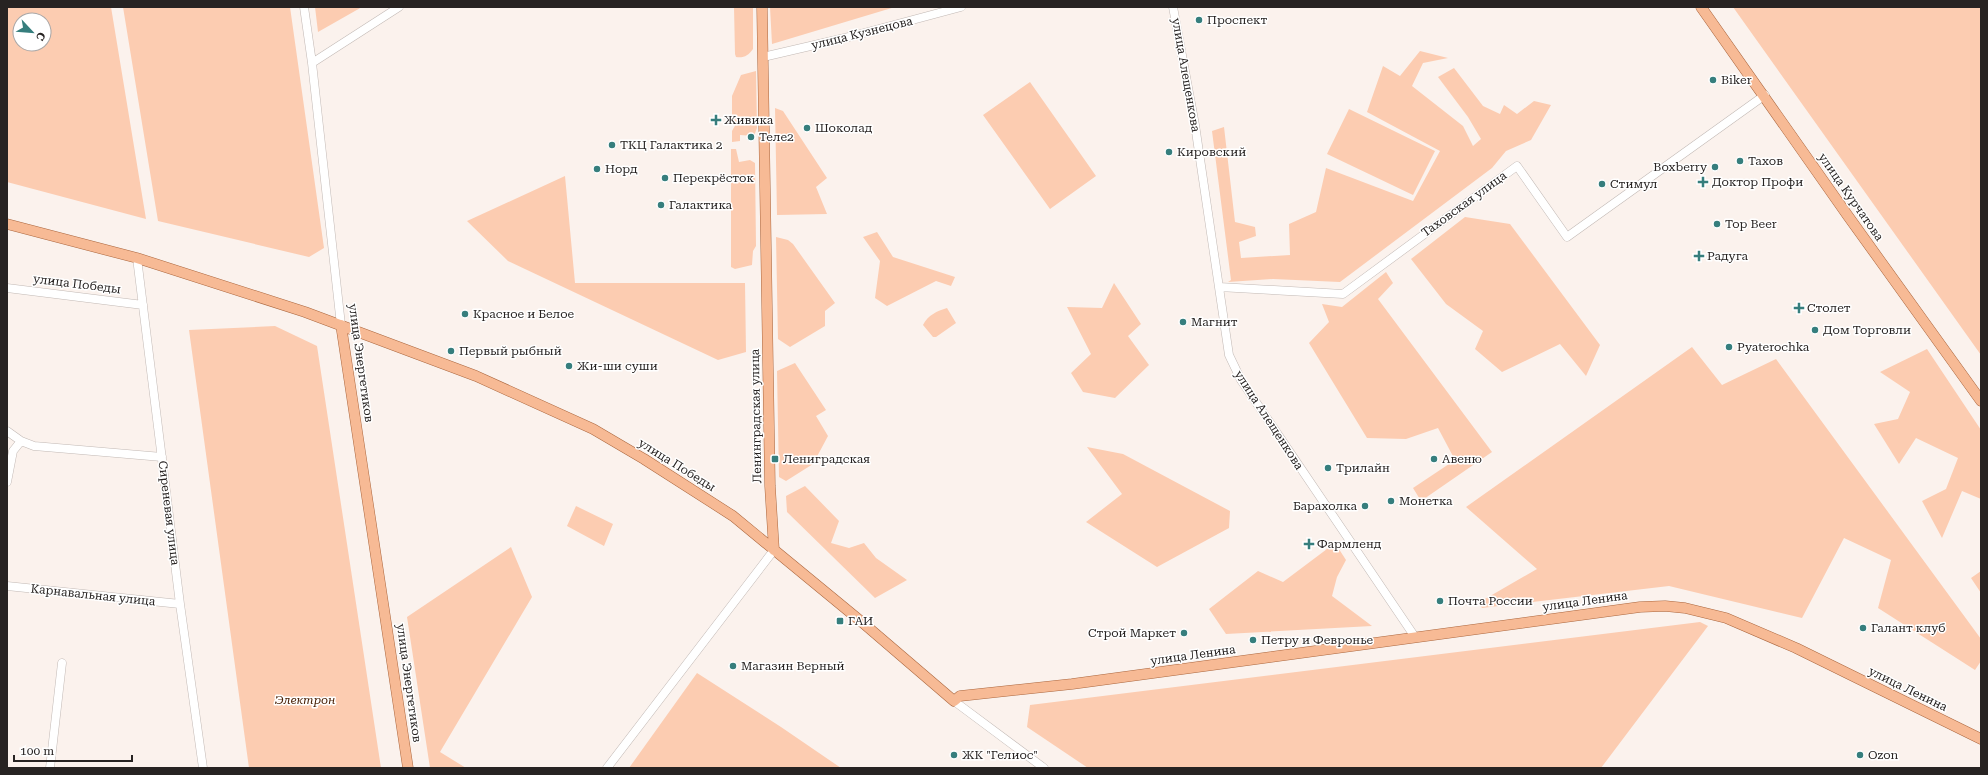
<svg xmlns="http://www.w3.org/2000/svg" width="1988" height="775" viewBox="0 0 1988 775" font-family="'Roboto Serif',serif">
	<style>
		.green { fill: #fcccb1; fill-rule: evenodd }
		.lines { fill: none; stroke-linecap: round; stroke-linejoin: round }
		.minor-casing { stroke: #c2b9b5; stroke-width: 9 }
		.major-casing { stroke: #ab673f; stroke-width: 11 }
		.minor { stroke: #fff; stroke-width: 8 }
		.major { stroke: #f7ba95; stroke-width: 10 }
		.poi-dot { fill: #367e7d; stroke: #fff; stroke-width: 1.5 }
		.labels { text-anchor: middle; stroke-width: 3; stroke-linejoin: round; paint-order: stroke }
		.poi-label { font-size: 12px; fill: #272322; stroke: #fff; text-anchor: start }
		.street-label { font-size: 12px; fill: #272322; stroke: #fff }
		.park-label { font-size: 12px; font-style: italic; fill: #492005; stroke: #fff }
	</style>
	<rect width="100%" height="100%" fill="#fbf2ed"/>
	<!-- green -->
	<path class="green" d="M7,7H111L146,219L7,182ZM20,20H44V44H20Z
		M123,7H290L324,248L309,257L158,221Z
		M315,7H362L318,32Z
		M734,7H753V49C748,56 744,58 736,57L735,54Z
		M770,7H895L772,44Z
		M1733,7H1981V355Z
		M1420,51L1448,58L1423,63L1412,86L1463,126L1473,146L1481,139L1468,117L1438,77L1454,68L1483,106L1500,114L1504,105L1517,114L1534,101L1551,105L1531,140L1506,151L1492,168L1340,282L1273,279L1228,282L1231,280L1212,131L1224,127L1235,222L1255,227L1256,236L1239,242L1241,258L1290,255L1289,224L1316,212L1326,168L1413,201L1440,151L1367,112L1383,66L1400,76Z
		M756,71L757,128L754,136L740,135V141L732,142V131L736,124L732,115V96L741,75Z
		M1030,82L1096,176L1050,209L983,115Z
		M775,108L783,111L827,178L816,187L827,214L777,215Z
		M1349,109L1435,151L1413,195L1327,154Z
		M731,149H736L739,162L750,160L755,163L756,246L753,251L752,265L735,269L731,267Z
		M565,176L575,283H745L746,352L718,360L508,261L467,221Z
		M1465,217L1510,224L1600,345L1586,376L1560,344L1502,372L1475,349L1483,331L1446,304L1411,259Z
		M877,232L893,257L955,277L951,286L936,281L887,306L875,298L880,261L863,237Z
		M776,237L788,240L793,244L835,303L825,311V326L790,347L778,339Z
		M1386,272L1393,283L1378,299L1492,452L1421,501L1413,488L1455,460L1438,428L1406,439L1367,438L1309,343L1329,322L1322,304L1342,307Z
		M1114,283L1141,324L1128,336L1149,365L1115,398L1083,392L1071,373L1091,354L1067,307L1102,308Z
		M947,308L956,323L936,337H933L923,325C928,315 937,311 947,308Z
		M275,326L317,346L381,768H249L189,330Z
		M1692,347L1722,385L1776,359L1981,639V661L1975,670L1878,608L1891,560L1844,538L1802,618L1669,586L1482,608L1478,603L1537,569L1466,507Z
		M1927,349L1981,430V499L1962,491L1942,538L1922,501L1946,489L1958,458L1916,438L1899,464L1874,424L1898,419L1910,392L1880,372Z
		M795,363L826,410L816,416L828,436L813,464L786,481L779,477L777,371Z
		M1087,447L1123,454L1230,511L1229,528L1157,567L1086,522L1122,494Z
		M805,486L839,521L831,543L849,548L864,543L876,558L907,580L875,598L787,512L786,496Z
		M576,506L613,524L604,546L567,526Z
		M1335,543L1346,560L1337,577L1332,596L1372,626L1226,634L1209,609L1258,571L1283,582Z
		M511,547L532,597L440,752L466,768H430L407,617Z
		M1981,571V593L1971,578Z
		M1700,622L1708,626L1601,768H1088L1027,727L1030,705Z
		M697,673L781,727L841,768H629Z"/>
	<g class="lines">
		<!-- minor casing -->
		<g class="minor-casing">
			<path id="minor" d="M304,7L312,63
				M1173,7L1195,125L1229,355L1241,380L1415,637
				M763,57L849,37L961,7
				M137,258L180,604L203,768
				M1219,287L1343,294L1517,166L1567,237L1765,95
				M7,288L143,305
				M341,325L312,63L399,7
				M7,431L21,441L34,446L162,457
				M7,482L13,451L21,441
				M7,586L180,604
				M954,701L1044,768
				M50,768L62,663
				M607,768L774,550"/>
		</g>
		<!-- major casing -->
		<g class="major-casing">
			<path id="major" d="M762,7L770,486L774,550
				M1701,7L1848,216L1981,401
				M7,224L137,258L305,312L476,376L593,429L644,459L733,516L863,623L954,701L960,696L1072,684L1640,607L1665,606L1685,608L1726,618L1796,648L1981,739
				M341,325L408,768"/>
		</g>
		<!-- minor -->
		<use href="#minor" class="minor"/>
		<!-- major -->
		<use href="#major" class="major"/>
	</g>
	<!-- markers -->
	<g class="poi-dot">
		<circle cx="1199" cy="20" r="4"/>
		<circle cx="1713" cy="80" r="4"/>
		<path d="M714 114h4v4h4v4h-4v4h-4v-4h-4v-4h4z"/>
		<circle cx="807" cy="128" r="4"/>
		<circle cx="751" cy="137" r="4"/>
		<circle cx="612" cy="145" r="4"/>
		<circle cx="1169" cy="152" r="4"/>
		<circle cx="1740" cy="161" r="4"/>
		<circle cx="1715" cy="167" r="4"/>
		<circle cx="597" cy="169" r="4"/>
		<circle cx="665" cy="178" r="4"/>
		<path d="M1701 176h4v4h4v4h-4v4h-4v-4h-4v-4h4z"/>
		<circle cx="1602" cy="184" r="4"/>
		<circle cx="661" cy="205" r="4"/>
		<circle cx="1717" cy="224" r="4"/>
		<path d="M1697 250h4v4h4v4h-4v4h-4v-4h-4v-4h4z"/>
		<path d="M1797 302h4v4h4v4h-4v4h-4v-4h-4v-4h4z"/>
		<circle cx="465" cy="314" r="4"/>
		<circle cx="1183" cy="322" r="4"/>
		<circle cx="1815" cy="330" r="4"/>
		<circle cx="1729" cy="347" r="4"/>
		<circle cx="451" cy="351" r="4"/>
		<circle cx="569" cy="366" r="4"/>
		<rect x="771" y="455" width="8" height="8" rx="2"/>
		<circle cx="1434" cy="459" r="4"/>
		<circle cx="1328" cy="468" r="4"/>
		<circle cx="1391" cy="501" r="4"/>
		<circle cx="1365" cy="506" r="4"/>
		<path d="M1307 538h4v4h4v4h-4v4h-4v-4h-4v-4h4z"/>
		<circle cx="1440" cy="601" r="4"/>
		<rect x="836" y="617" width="8" height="8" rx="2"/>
		<circle cx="1863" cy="628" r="4"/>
		<circle cx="1184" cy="633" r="4"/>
		<circle cx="1253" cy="640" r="4"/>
		<circle cx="733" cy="666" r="4"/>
		<circle cx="954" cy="755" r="4"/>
		<circle cx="1860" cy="755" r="4"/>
	</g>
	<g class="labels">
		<!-- poi labels -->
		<g class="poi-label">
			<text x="1207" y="24">Проспект</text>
			<text x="1721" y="84">Biker</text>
			<text x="724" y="124">Живика</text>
			<text x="815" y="132">Шоколад</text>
			<text x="759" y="141">Теле2</text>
			<text x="620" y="149">ТКЦ Галактика 2</text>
			<text x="1177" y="156">Кировский</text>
			<text x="1748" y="165">Тахов</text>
			<text x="1707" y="171" text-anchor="end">Boxberry</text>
			<text x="605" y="173">Норд</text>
			<text x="673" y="182">Перекрёсток</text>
			<text x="1712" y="186">Доктор Профи</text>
			<text x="1610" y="188">Стимул</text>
			<text x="669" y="209">Галактика</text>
			<text x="1725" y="228">Top Beer</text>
			<text x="1707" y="260">Радуга</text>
			<text x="1807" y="312">Столет</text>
			<text x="473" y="318">Красное и Белое</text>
			<text x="1191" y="326">Магнит</text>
			<text x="1823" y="334">Дом Торговли</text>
			<text x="1737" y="351">Pyaterochka</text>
			<text x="459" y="355">Первый рыбный</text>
			<text x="577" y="370">Жи-ши суши</text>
			<text x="783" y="463">Лениградская</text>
			<text x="1442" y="463">Авеню</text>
			<text x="1336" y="472">Трилайн</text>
			<text x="1399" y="505">Монетка</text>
			<text x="1357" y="510" text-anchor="end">Барахолка</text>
			<text x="1317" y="548">Фармленд</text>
			<text x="1448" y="605">Почта России</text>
			<text x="848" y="625">ГАИ</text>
			<text x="1871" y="632">Галант клуб</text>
			<text x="1176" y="637" text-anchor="end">Строй Маркет</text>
			<text x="1261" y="644">Петру и Февронье</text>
			<text x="741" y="670">Магазин Верный</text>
			<text x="962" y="759">ЖК "Гелиос"</text>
			<text x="1868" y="759">Ozon</text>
		</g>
		<!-- street labels -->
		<g class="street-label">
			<text transform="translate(862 33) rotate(-14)" y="4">улица Кузнецова</text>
			<text transform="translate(1186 75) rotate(80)" y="4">улица Алещенкова</text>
			<text transform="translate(1851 197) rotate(55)" y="4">улица Курчатова</text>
			<text transform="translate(1464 204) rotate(-36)" y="4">Таховская улица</text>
			<text transform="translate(77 284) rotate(7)" y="4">улица Победы</text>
			<text transform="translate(361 363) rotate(82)" y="4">улица Энергетиков</text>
			<text transform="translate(756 416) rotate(-91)" y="4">Ленинградская улица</text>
			<text transform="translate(1269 420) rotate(57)" y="4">улица Алещенкова</text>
			<text transform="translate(677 465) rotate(32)" y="4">улица Победы</text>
			<text transform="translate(169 513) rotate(83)" y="4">Сиреневая улица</text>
			<text transform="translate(93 595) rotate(6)" y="4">Карнавальная улица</text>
			<text transform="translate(1585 601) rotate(-8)" y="4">улица Ленина</text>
			<text transform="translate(1193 655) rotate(-8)" y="4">улица Ленина</text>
			<text transform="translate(409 683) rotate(82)" y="4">улица Энергетиков</text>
			<text transform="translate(1908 689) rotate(26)" y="4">улица Ленина</text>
		</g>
		<!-- park labels -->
		<g class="park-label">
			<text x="305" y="704">Электрон</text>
		</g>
	</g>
	<!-- border -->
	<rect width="1988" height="775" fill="none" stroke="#272322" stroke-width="16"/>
	<!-- north arrow -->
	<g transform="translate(32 32) rotate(116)"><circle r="19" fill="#ffffff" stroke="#a9a7a7"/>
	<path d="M0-3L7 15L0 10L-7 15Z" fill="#367e7d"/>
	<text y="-6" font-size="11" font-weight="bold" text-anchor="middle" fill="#272322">С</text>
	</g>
	<!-- scale -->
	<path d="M14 755v6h118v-6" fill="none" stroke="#272322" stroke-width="2"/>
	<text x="20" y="755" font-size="12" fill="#272322" stroke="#ffffff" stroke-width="3" paint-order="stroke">100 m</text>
</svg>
